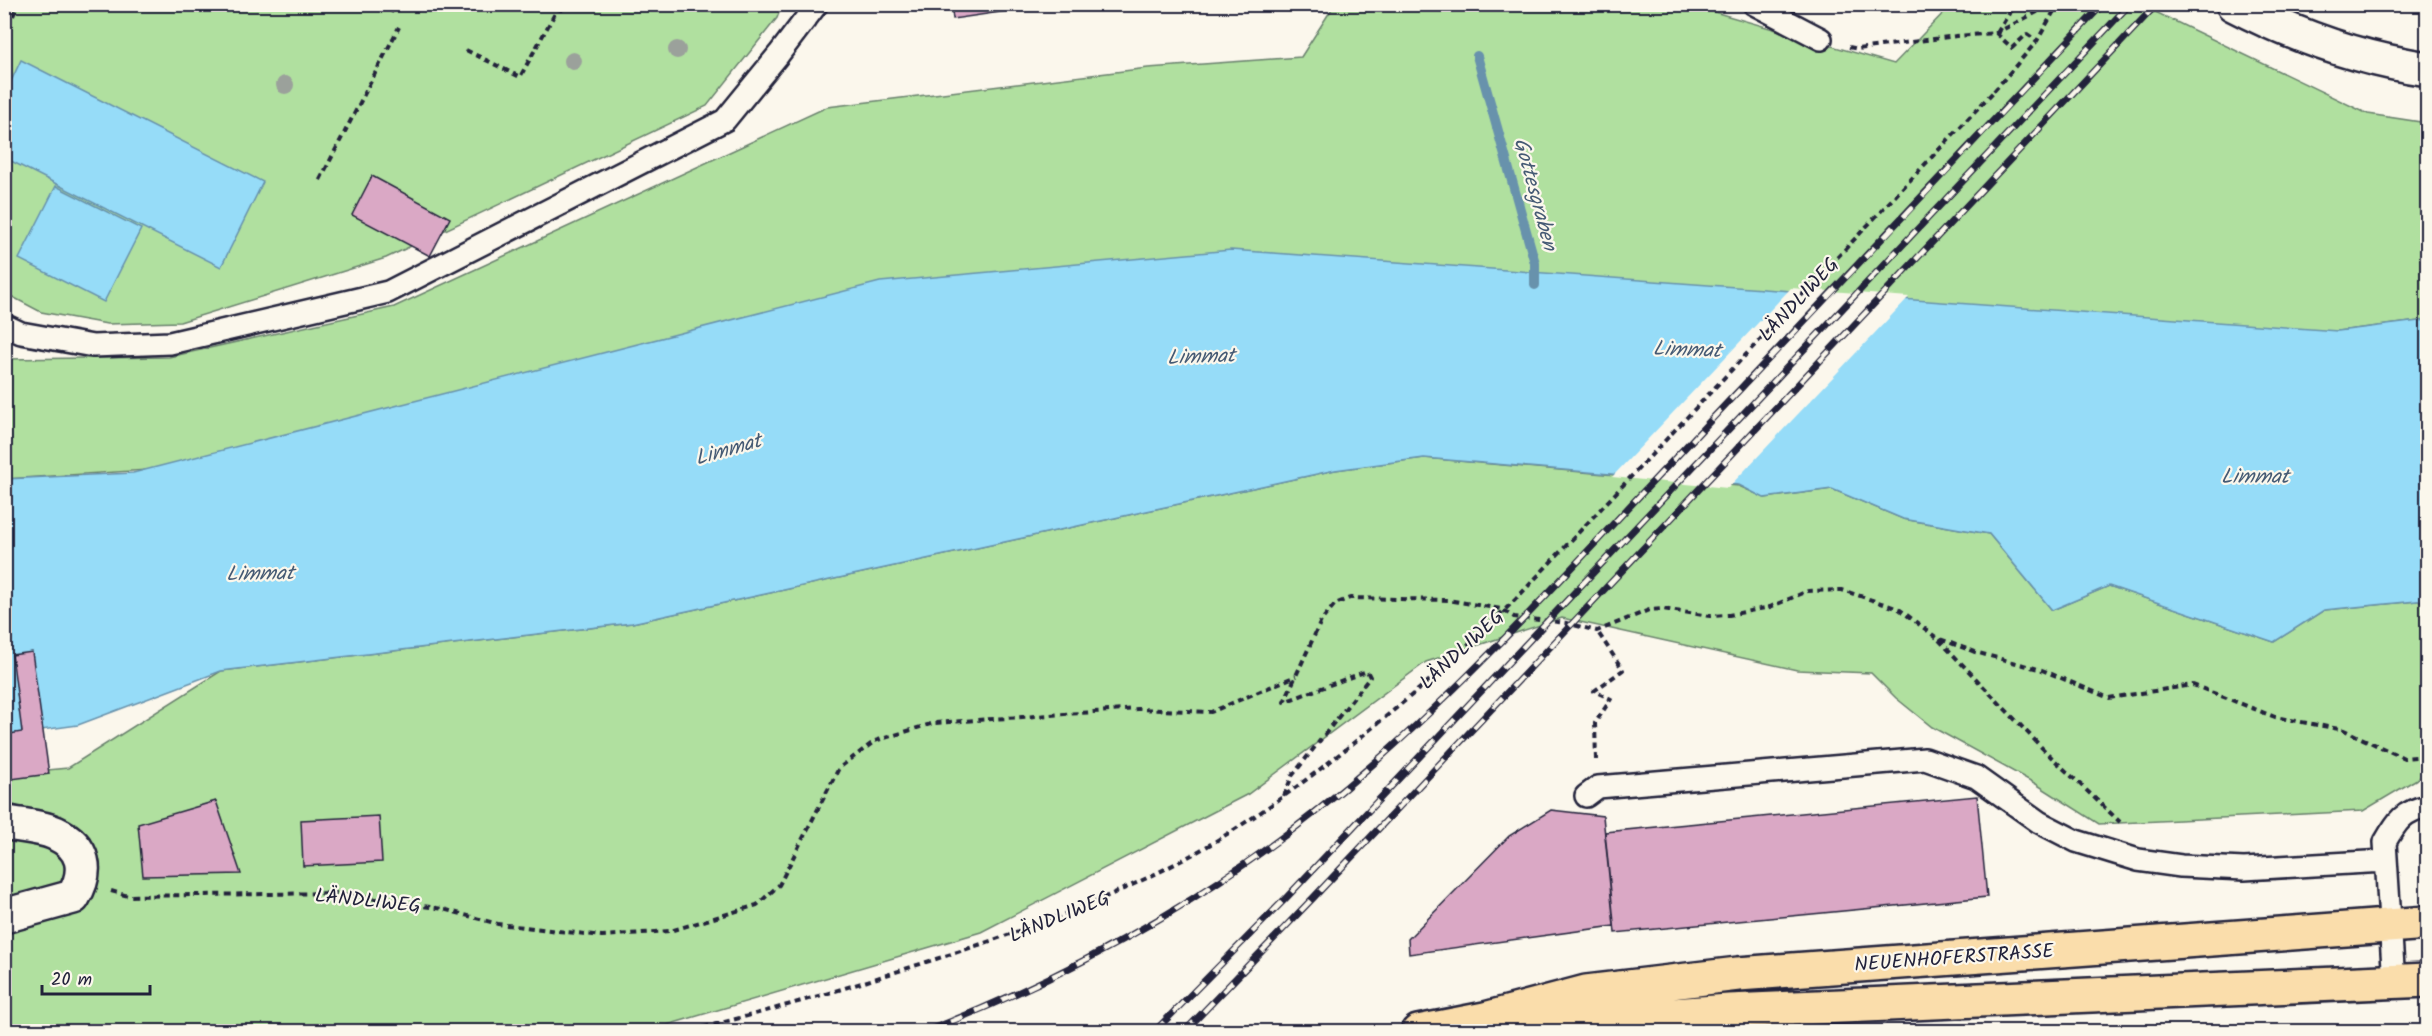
<svg xmlns="http://www.w3.org/2000/svg" width="2432" height="1036" viewBox="0 0 2432 1036" font-family="Kalam,sans-serif">
	<style>
		.green { fill: #b0e09f; stroke: #69816d; stroke-width: 1.5 }
		.water { fill: #96dcf8; stroke: #6892ac; stroke-width: 1.5 }
		.pier { fill: #fbf7ec }
		.lines { fill: none; stroke-linecap: round; stroke-linejoin: round }
		.stream { stroke: #6892ac; stroke-width: 10 }
		.building { fill: #daa8c5; stroke: #22223b; stroke-width: 1.5 }
		.lane-casing { stroke: #22223b; stroke-width: 26 }
		.street-casing { stroke: #22223b; stroke-width: 38 }
		.secondary-casing { stroke: #22223b; stroke-width: 38 }
		.primary-casing { stroke: #22223b; stroke-width: 38 }
		.path { stroke: #22223b; stroke-width: 4; stroke-dasharray: 6 4.5; stroke-linecap: butt }
		.lane { stroke: #fbf7ec; stroke-width: 21 }
		.street { stroke: #fbf7ec; stroke-width: 33 }
		.secondary { stroke: #fbf7ec; stroke-width: 33 }
		.primary { stroke: #faddab; stroke-width: 33 }
		.rail-casing { stroke: #22223b; stroke-width: 7 }
		.rail { stroke: #fbf7ec; stroke-width: 4.5; stroke-dasharray: 14; stroke-linecap: butt }
		.path-bridge { stroke: #22223b; stroke-width: 4; stroke-dasharray: 6 4.5; stroke-linecap: butt }
		.tree { fill: #9ba19b }
		.labels { text-anchor: middle; stroke-width: 4.5; stroke-linejoin: round; paint-order: stroke }
		.street-label { font-size: 20px; fill: #22223b; stroke: #fbf7ec }
		.water-label { font-size: 21px; font-style: italic; fill: #455a74; stroke: #fbf7ec }
	</style>
	<rect width="100%" height="100%" fill="#fbf7ec"/>
	<filter id="ink" filterUnits="userSpaceOnUse"><feTurbulence type="fractalNoise" baseFrequency=".0167" numOctaves="2"/><feDisplacementMap in="SourceGraphic" scale="12" xChannelSelector="R" yChannelSelector="G"/><feConvolveMatrix kernelMatrix="1 2 1 2 8 2 1 2 1" color-interpolation-filters="sRGB"/></filter>
	<g filter="url(#ink)">
		<!-- green -->
		<path class="green" d="M1360,4L1690,5L1894,64L1951,5H2141L2368,114L2427,123V320L2338,331L5,479V359L169,357L394,307L827,107L1148,68L1301,57L1333,7Z
			M4,5H782L777,18L707,106L386,258L180,322L107,324L41,312L5,293Z
			M1424,458L1739,486L1765,498L1832,489L1903,519L1989,534L2052,610L2109,586L2274,642L2324,610L2427,600V773L2363,811L2099,824L2036,784L1932,727L1896,698L1871,673L1797,670L1562,618L1426,662L1248,794L981,932L667,1025L596,1032H5V774L68,768L221,671L632,623L1335,470Z"/>
		<!-- water -->
		<path class="water" d="M21,60L263,182L221,267L5,158V94Z
			M56,186L141,229L104,302L19,259Z
			M1231,250L2338,331L2427,320V600L2324,610L2274,642L2109,586L2052,610L1989,534L1903,519L1832,489L1764,498L1739,485L1424,458L1335,470L632,623L221,671L78,725L5,735V479L133,473L880,282Z"/>
		<!-- pier -->
		<path class="pier" d="M1791,288L1909,297L1728,488L1612,477Z"/>
		<g class="lines">
			<!-- stream -->
			<path class="stream" d="M1477,56L1535,263V285"/>
		</g>
		<!-- building -->
		<path class="building" d="M951,4H1014V10L953,19Z
			M372,176L450,218L430,256L352,215Z
			M32,652L49,774L4,780V735L22,732L12,655Z
			M1977,796L1987,897L1615,933L1605,832Z
			M216,801L241,874L143,876L138,824Z
			M1551,810L1603,816L1614,926L1409,954L1408,939L1509,836Z
			M379,816L382,862L303,866L301,820Z"/>
		<g class="lines">
			<!-- lane casing -->
			<g class="lane-casing">
				<path id="lane" d="M1754,4L1821,39
					M4,325L21,333L93,346L170,343L388,292L725,120L779,54L817,4
					M1586,796L1598,787L1925,759L1976,777L2039,822L2076,841L2138,860L2181,866L2244,869L2385,861
					M2394,983L2385,842C2397,821 2403,811 2428,806"/>
			</g>
			<!-- street casing -->
			<g class="street-casing">
				<path id="street" d="M4,822C20,826 40,826 55,833C85,847 89,871 73,897L4,916"/>
			</g>
			<!-- secondary casing -->
			<g class="secondary-casing">
				<path id="secondary" d="M2233,4C2295,36 2358,59 2428,69"/>
			</g>
			<!-- primary casing -->
			<g class="primary-casing">
				<path id="primary" d="M1523,1020L1589,1021L1729,1011L2428,980
					M1418,1032L1485,1019L1586,992L1738,974L2428,923"/>
			</g>
			<!-- path -->
			<path class="path" d="M379,4L397,14
				M549,4L561,10L571,4
				M13,16L18,4
				M1996,33L2012,48L2027,34L2037,41
				M1997,33L2015,4
				M1849,47L1858,49L1956,36L1996,33L2053,4
				M466,50L520,77L558,8
				M1994,91L2037,41L2058,4
				M320,180L399,27
				M1939,640L2047,753L2120,822
				M1596,760L1595,723L1611,699L1594,691L1623,670L1597,631
				M1284,796L1292,776L1370,677L1367,671L1284,702L1321,621L1335,604L1350,598L1448,600L1501,609L1514,617L1566,623L1597,631L1649,610L1662,609L1710,616L1729,615L1770,607L1808,591L1842,590L1899,609L1937,638L1975,652L2042,670L2109,698L2193,685L2275,717L2344,730L2404,758L2428,756
				M111,891L128,896L336,893L443,909L498,924L602,936L670,931L757,905L779,885L839,768L875,741L934,723L1138,709L1211,712L1296,676
				M683,1032C761,1014 838,991 914,966C1009,936 1101,904 1188,857C1279,807 1358,740 1437,674"/>
			<!-- lane -->
			<use href="#lane" class="lane"/>
			<!-- street -->
			<use href="#street" class="street"/>
			<!-- secondary -->
			<use href="#secondary" class="secondary"/>
			<!-- primary -->
			<use href="#primary" class="primary"/>
			<!-- rail casing -->
			<g class="rail-casing">
				<path id="rail" d="M924,1032C1087,970 1241,880 1372,765C1481,670 1578,560 1678,455C1820,305 1962,155 2103,4
					M1154,1032L1287,897L2130,4
					M1184,1032L1315,896L2157,4"/>
			</g>
			<!-- rail -->
			<use href="#rail" class="rail"/>
			<!-- path-bridge -->
			<path class="path-bridge" d="M1437,674L1515,600L1994,91"/>
		</g>
		<!-- trees -->
		<g class="tree">
			<circle cx="677" cy="50" r="9"/>
			<circle cx="573" cy="61" r="9"/>
			<circle cx="285" cy="85" r="9"/>
		</g>
	</g>
	<g class="labels">
		<!-- street labels -->
		<g class="street-label">
			<text transform="translate(1798 299) rotate(-47)" y="7">LÄNDLIWEG</text>
			<text transform="translate(1461 649) rotate(-43)" y="7">LÄNDLIWEG</text>
			<text transform="translate(368 900) rotate(6)" y="7">LÄNDLIWEG</text>
			<text transform="translate(1059 916) rotate(-22)" y="7">LÄNDLIWEG</text>
			<text transform="translate(1954 957) rotate(-4)" y="7">NEUENHOFERSTRASSE</text>
		</g>
		<!-- water labels -->
		<g class="water-label">
			<text transform="translate(1536 194) rotate(75)" y="7">Gottesgraben</text>
			<text transform="translate(1687 349) rotate(2)" y="7">Limmat</text>
			<text transform="translate(1201 356) rotate(-2)" y="7">Limmat</text>
			<text transform="translate(728 449) rotate(-16)" y="7">Limmat</text>
			<text x="2255" y="483">Limmat</text>
			<text transform="translate(260 573) rotate(-1)" y="7">Limmat</text>
		</g>
	</g>
	<!-- margin -->
	<rect width="2432" height="1036" fill="none" stroke="#fbf7ec" stroke-width="24"/>
	<rect x="12" y="12" width="2408" height="1012" fill="none" stroke="#22223b" stroke-width="2" filter="url(#ink)"/>
	<!-- scale -->
	<path d="M42 985v9h108v-9" fill="none" stroke="#22223b" stroke-width="3"/>
	<text x="51" y="985" font-size="18" fill="#22223b" stroke="#fbf7ec" stroke-width="4.5" paint-order="stroke">20 m</text>
</svg>
